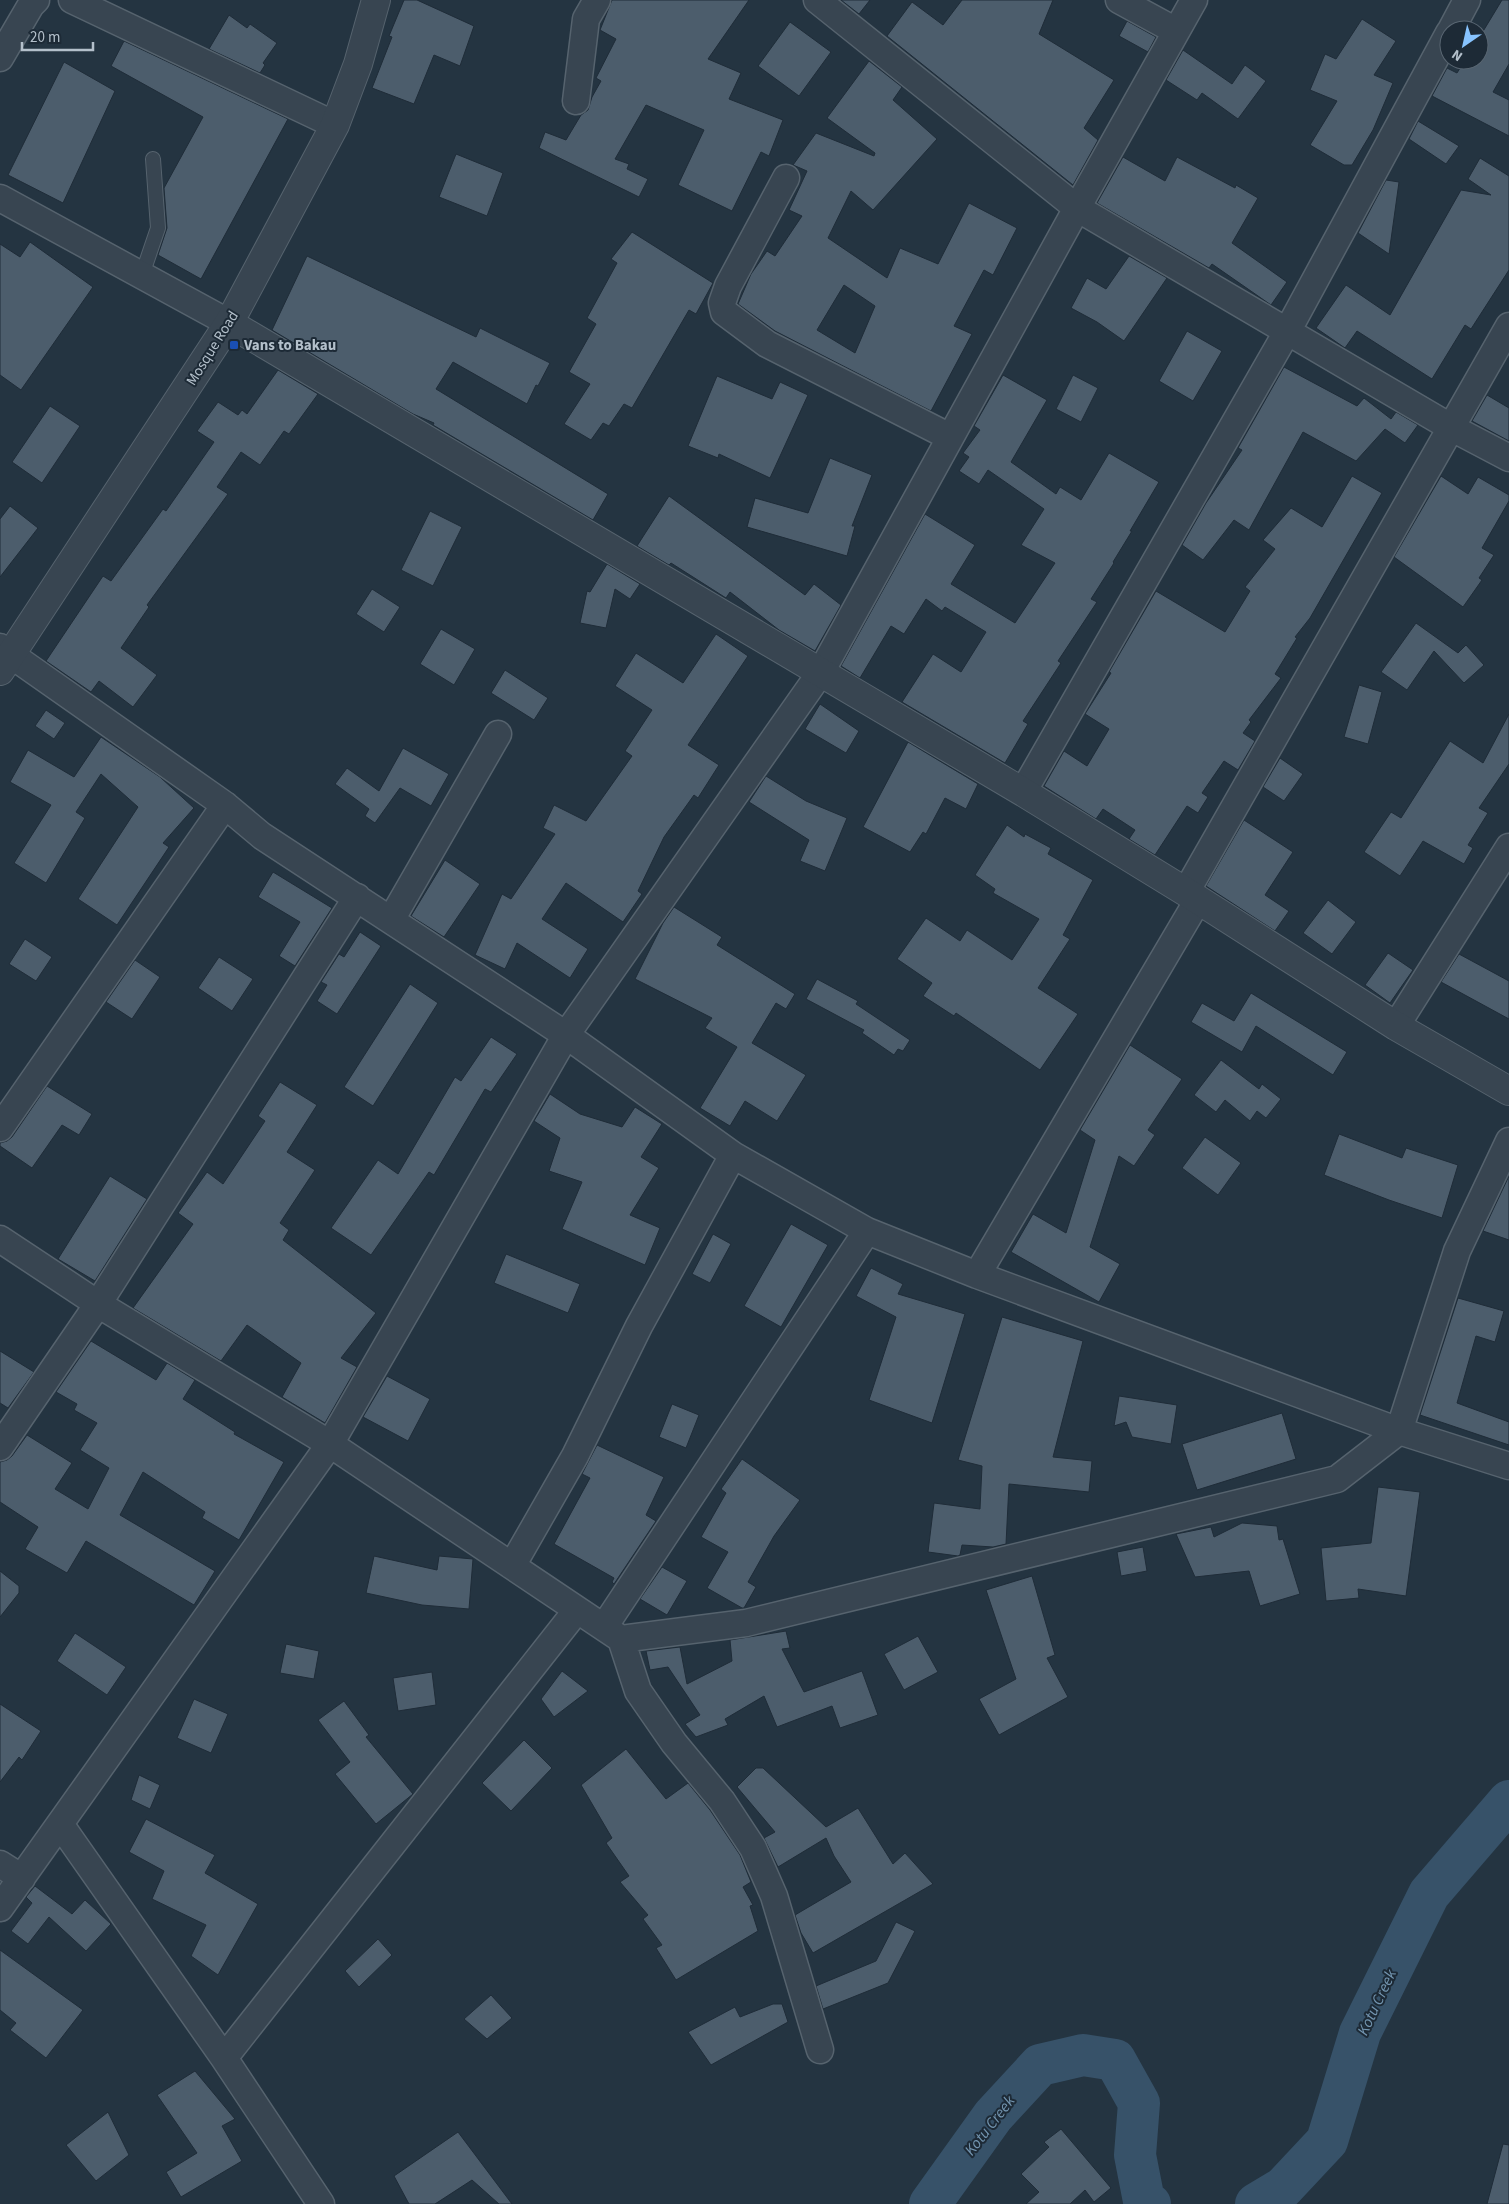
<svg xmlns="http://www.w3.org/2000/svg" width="1509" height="2204" viewBox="0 0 1509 2204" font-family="'Source Sans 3',sans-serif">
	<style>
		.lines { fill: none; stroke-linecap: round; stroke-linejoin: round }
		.river { stroke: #375269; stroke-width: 42 }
		.building { fill: #4c5d6c; stroke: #1f2c38; fill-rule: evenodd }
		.service-casing { stroke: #56636e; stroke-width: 16 }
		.minor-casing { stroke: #56636e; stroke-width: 29 }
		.tertiary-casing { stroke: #56636e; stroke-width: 30 }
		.service { stroke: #384551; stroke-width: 14 }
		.minor { stroke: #384551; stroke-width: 26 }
		.tertiary { stroke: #384551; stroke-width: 28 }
		.transit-dot { fill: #1a4fb4; stroke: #1d2a36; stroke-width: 2 }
		.labels { text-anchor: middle; stroke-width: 4; stroke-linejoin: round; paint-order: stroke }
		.poi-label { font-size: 15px; font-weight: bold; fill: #b4c0cb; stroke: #1d2a36; text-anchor: start }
		.street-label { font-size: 15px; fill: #b4c0cb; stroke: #1d2a36 }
		.water-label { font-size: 16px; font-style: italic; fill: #7395b0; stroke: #1d2a36 }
	</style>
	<rect width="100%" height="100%" fill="#243441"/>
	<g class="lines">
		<!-- river -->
		<path class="river" d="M930,2204L993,2116L1040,2065L1083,2055L1115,2060L1139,2103L1135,2155L1144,2201L1150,2204
			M1256,2204L1283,2188L1327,2141L1360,2033L1429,1894L1509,1801"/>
	</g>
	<!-- building -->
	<path class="building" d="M404,0H417L474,26L460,66L434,55L414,104L372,88L392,37L389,36Z
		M612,0H749L708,59L741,73L729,99L783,120L769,156L761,152L732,211L678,185L704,130L646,105L615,159L629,164L627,169L648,179L639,197L539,148L545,132L566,140L581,115L588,110L592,97L601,81L596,78L616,39L600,30Z
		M841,0H870L859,14Z
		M962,0H1053L1039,34L1114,80L1084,128L1098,140L1073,185L887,36L912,2L943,25Z
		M1502,0H1509V64L1493,92L1509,100V136L1432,96L1447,68L1457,73L1465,60H1479V38Z
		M229,15L247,28L250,24L277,43L263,63L265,65L260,73L209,49Z
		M1362,19L1396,41L1374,75L1393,83L1373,130L1352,165H1344L1310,145L1337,101L1310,90L1325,54L1336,59Z
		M1127,21L1156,37L1148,52L1119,36Z
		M790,22L831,52L799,96L758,66Z
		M124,41L288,119L201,279L158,255L167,228L164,188L203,117L111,66Z
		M1183,50L1232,84L1245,65L1266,81L1238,119L1202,93L1197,100L1166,80Z
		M869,61L902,87L893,100L937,139L873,210L851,191L828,238L887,278L900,248L938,264L969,203L1017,228L993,275L984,270L954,326L972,334L931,411L775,331L738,304L751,274L767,251L775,256L802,216L789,210L807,171L793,165L816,133L874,156L875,153L827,118ZM844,285L875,306L855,353L817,330Z
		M64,62L115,91L63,203L8,175Z
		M1418,121L1459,146L1446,164L1409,139Z
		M456,154L503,173L487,216L439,197Z
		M1123,157L1165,181L1177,157L1235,188L1236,185L1258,198L1232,243L1287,282L1271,305L1212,264L1209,268L1097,203Z
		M1480,158L1509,176V270L1471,329L1465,325L1432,379L1357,331L1345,348L1316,328L1346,285L1390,315L1461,190L1491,195L1468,179Z
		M1386,180L1399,182L1389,254L1358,233Z
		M632,232L713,283L696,314L689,310L632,408L624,404L609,426L603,423L591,440L564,424L590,384L569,372L596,324L587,318L617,263L611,259Z
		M30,242L93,287L21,390L0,375V244L20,257Z
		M307,256L476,337L480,328L550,363L538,386L536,385L527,404L453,362L436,389L608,494L593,520L433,425L434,423L413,414L272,330Z
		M1129,256L1167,278L1124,341L1097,322L1071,308L1087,278L1106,289Z
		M1187,331L1222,351L1193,401L1159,381Z
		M1284,367L1357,406L1364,398L1391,419L1396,412L1418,425L1405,443L1385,429L1356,461L1303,432L1249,530L1234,520L1203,560L1182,545L1206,503L1242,450L1238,448Z
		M278,370L318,394L289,434L284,431L260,465L241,452L217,487L228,494L147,605L149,607L121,648L157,675L133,707L99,681L91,692L46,661L103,576L111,581L163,509L166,511L214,442L197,431L218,402L238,415L242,410L247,414Z
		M1003,375L1047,400L1011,462L1056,494L1060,487L1081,500L1109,453L1159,482L1130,531H1132L1113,562L1114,563L1091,599L1097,602L1058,661L1061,663L1023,721L1028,724L1005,763L902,702L933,654L961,672L986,632L945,607L942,611L926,599L904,634L891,626L860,678L841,666L925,514L975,545L951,584L1015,623L1055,563L1021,545L1044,509L988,470L979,484L959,471L969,457L963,453L980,430L974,426Z
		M1073,375L1098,388L1081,422L1056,409Z
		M717,376L772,399L780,382L808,395L770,478L719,454L718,458L688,446Z
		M1487,395L1509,408V441L1472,421Z
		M50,406L80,426L42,483L12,462Z
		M830,458L872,475L852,526H855L847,556L747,527L755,498L808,513Z
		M1352,476L1382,493L1310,618L1295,637L1297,638L1275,674L1281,678L1249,720L1251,722L1243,733L1255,741L1238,770L1224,761L1202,793L1208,797L1198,813L1187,806L1155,855L1129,839L1135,830L1103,809L1096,819L1044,786L1064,751L1087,766L1109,729L1085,714L1111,673L1109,672L1156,591L1225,632L1250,591L1245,587L1275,549L1263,540L1291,508L1322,527Z
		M1441,476L1468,494L1478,477L1509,495V501L1482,548L1494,555L1479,578L1482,580L1463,607L1394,557Z
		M669,496L805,595L814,584L841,605L815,651L779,630L730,592L726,598L671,563L669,565L637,546Z
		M10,506L38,528L0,577V519Z
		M430,511L462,527L433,586L401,570Z
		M607,564L640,584L630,599L615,589L606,628L580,623L587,591L590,592Z
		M372,589L400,607L384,632L356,614Z
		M1416,623L1458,653L1466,645L1484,665L1464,683L1434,651L1407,690L1381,672Z
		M441,629L475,649L454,685L420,664Z
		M716,634L748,656L688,745L719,765L698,798L694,795L664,837L638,891L642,894L623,922L566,883L542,919L588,949L570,978L517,943L505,969L475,955L502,894L511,899L555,834L543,828L554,805L586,821L632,756L625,751L652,710L615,686L636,653L683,683Z
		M505,670L548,698L534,720L491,693Z
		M1359,685L1382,692L1368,744L1344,737Z
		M820,704L859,731L846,753L805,729Z
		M46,710L65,723L54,739L35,726Z
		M1509,714V764L1479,808L1488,813L1468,845L1473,848L1464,864L1423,841L1400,876L1364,852L1391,812L1401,818L1450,741L1483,763Z
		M101,737L160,777L194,808L163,843L169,847L117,925L78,899L138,807L101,774L76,812L85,818L46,883L14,863L51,805L10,782L28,750L74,777Z
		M908,742L978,784L966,809L945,798L926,834L923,832L910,852L863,827Z
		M403,748L449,774L431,806L400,788L375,823L365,816L369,809L335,784L347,768L379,791Z
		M1280,758L1303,774L1284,801L1263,787Z
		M766,776L806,801L847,818L825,871L800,861L809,840L749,802Z
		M1244,820L1293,852L1265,895L1289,911L1275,931L1206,886Z
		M1007,825L1024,837L1025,834L1051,848L1048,854L1093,880L1063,935L1070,939L1038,988L1078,1014L1040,1070L956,1013L954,1016L923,996L932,983L897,959L926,918L960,941L967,930L1012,960L1039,919L993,893L995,889L975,875Z
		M445,860L480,884L444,937L411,916Z
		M273,872L332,908L295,966L279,956L300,922L258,897Z
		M1328,900L1356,922L1332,954L1303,933Z
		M674,907L722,937L717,945L795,994L786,1009L776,1003L752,1043L806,1075L777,1121L745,1101L730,1126L700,1108L737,1047L705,1028L712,1018L635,979L663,923Z
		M360,932L381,946L337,1014L317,1001L327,985L321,982L339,954L344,957Z
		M25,939L52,957L36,981L9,964Z
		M1388,953L1413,970L1390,1003L1365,985Z
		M1459,954L1509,981V1019L1441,982Z
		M219,957L253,979L232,1011L198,988Z
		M135,960L160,977L132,1019L106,1002Z
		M817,979L858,1001L856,1004L910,1040L903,1051L898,1049L894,1055L862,1033L864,1030L806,999Z
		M410,984L438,1003L373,1106L344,1087Z
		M1251,993L1347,1052L1333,1075L1256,1026L1242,1052L1191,1022L1202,1003L1234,1021Z
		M491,1037L517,1054L491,1092L485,1089L434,1175L429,1172L371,1255L331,1228L378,1160L398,1174L455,1077L461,1081Z
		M1130,1045L1182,1079L1148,1130L1155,1135L1134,1166L1119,1156L1090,1247L1120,1264L1099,1302L1011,1252L1033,1214L1066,1233L1095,1140L1080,1130Z
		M1221,1060L1259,1089L1262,1084L1281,1099L1266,1118L1257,1111L1250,1121L1225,1100L1216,1112L1194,1095Z
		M280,1082L317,1105L287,1152L315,1170L280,1223L289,1230L283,1240L376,1313L341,1358L357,1367L325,1423L282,1397L301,1363L247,1325L221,1361L133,1308L193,1224L178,1213L207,1172L223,1184L265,1121L258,1116Z
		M47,1086L92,1114L79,1135L62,1125L32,1168L0,1146V1143L7,1141L12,1137Z
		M550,1094L580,1114L622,1127L635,1107L662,1124L641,1157L659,1168L630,1215L660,1228L645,1265L562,1229L582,1182L549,1171L560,1138L534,1121Z
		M1339,1134L1402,1158L1406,1148L1458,1165L1442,1218L1389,1200L1324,1175Z
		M1205,1137L1241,1163L1218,1195L1182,1168Z
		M110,1176L147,1199L95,1281L58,1259Z
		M1509,1176V1240L1483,1231Z
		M791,1224L828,1245L781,1327L744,1306Z
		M713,1234L731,1244L710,1283L692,1274Z
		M506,1254L580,1284L568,1313L494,1283Z
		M871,1268L903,1284L898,1294L965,1314L932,1423L869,1400L896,1317L856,1296Z
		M1458,1298L1504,1311L1495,1342L1476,1336L1457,1403L1509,1422V1445L1420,1415Z
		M1002,1317L1083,1341L1053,1457L1092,1461L1089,1492L1009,1484L1006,1544L993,1547L962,1545L960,1555L958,1556L928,1552L934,1503L980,1509L982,1466L958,1460Z
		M91,1341L156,1380L167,1363L195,1380L183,1399L235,1432L234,1434L284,1462L239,1540L202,1518L205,1512L143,1472L120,1515L215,1571L194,1605L86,1541L67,1573L25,1549L38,1527L0,1502V1462L7,1460L12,1456L27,1435L72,1463L55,1489L88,1509L109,1468L80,1450L97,1423L74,1410L77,1404L56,1392Z
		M0,1351L34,1372L8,1408L0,1403Z
		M387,1376L430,1399L408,1441L363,1417Z
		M1119,1396L1177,1405L1171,1444L1132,1437L1126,1422L1114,1426Z
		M672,1404L699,1415L686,1448L659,1437Z
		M1282,1413L1296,1459L1197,1490L1182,1444Z
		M597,1445L664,1477L646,1515L656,1521L614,1584L612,1582L614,1578L554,1544L590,1478L582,1474Z
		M742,1459L800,1500L774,1536L748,1582L756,1587L744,1608H742L707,1588L728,1552L701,1537L726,1493L721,1489Z
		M1378,1487L1420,1492L1406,1596L1358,1589L1359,1598L1326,1601L1321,1548L1371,1543Z
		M1242,1523L1277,1526L1279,1540L1283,1539L1300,1594L1260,1606L1249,1571L1195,1577L1176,1534L1211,1527L1214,1537Z
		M1143,1547L1147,1571L1121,1576L1117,1552Z
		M374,1556L437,1570L439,1556L473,1559L469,1609L422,1605L366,1593Z
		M662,1567L687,1581L667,1615L640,1599Z
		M0,1571L19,1586V1593L0,1617Z
		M1032,1576L1055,1655L1047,1658L1068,1697L999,1735L979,1699L1016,1679L986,1590Z
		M786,1631L790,1648L782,1649L804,1692L862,1671L878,1715L840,1728L832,1706L777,1727L764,1696L725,1719L728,1725L696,1737L685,1724L700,1715L668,1667L650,1670L646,1651L680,1647L687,1684L732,1661L730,1640Z
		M75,1633L126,1667L107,1695L57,1661Z
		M918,1636L938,1672L904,1690L884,1654Z
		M286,1644L319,1651L314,1679L280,1673Z
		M562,1671L588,1691L554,1717L541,1699Z
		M432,1672L436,1705L398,1711L393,1678Z
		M194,1699L228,1714L211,1753L177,1738Z
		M344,1701L369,1735L366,1737L413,1794L376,1824L335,1774L350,1762L318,1720Z
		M0,1704L41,1731L22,1760L19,1757L0,1782Z
		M524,1740L552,1768L511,1811L482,1783Z
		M626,1749L666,1799L688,1783L710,1810L740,1855L751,1882L743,1887L753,1905L750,1906L758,1931L676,1980L656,1948L662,1945L643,1919L648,1915L620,1882L629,1876L606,1843L612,1838L581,1785Z
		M756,1768H763L826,1827L858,1808L893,1864L905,1853L933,1884L813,1953L801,1933L795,1915L851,1882L834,1856L826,1838L778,1867L764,1838L775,1832L737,1787Z
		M139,1775L160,1785L150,1809L131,1800Z
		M146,1819L215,1855L205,1873L258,1904L218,1975L191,1956L206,1925L152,1899L164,1871L129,1852Z
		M35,1886L72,1914L85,1900L111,1924L86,1951L49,1917L28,1944L11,1931L32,1903L26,1897Z
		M896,1922L915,1931L888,1983L823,2009L816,1986L876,1961Z
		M378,1939L392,1955L359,1987L345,1971Z
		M0,1950L83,2010L46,2058L10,2030L16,2023L0,2010Z
		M491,1995L512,2018L487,2039L464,2019Z
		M773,2004H782L788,2022L711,2065L688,2032L735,2007L740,2017Z
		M195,2071L235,2119L222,2126L242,2161L181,2197L166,2172L197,2153L157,2095Z
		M108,2112L129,2155L96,2181L66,2145Z
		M1061,2129L1111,2188L1094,2202L1085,2190L1070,2204H1026L1039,2192L1021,2174L1049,2147L1044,2142Z
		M458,2132L512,2204H499L472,2180L435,2204H409L394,2176Z
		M1503,2144L1509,2145V2204H1487Z"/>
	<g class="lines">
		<!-- service casing -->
		<g class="service-casing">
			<path id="service" d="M142,275L158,228L153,159"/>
		</g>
		<!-- minor casing -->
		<g class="minor-casing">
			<path id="minor" d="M72,0L335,125
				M817,0L1077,208L1452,428L1509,458
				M1119,0L1176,31
				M1451,30L1467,0
				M0,58L31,5L36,0
				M576,101L586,19L597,0
				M786,178L728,286L722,303L724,312L767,344L950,437
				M0,198L229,323
				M0,647L225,805L262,836L566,1035L733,1155L867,1231L977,1275L1399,1431L1509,1466
				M1023,792L1288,330L1449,33
				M1186,892L1509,326
				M391,920L498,734
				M1396,1026L1509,847
				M0,1128L225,805
				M0,1239L98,1304L330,1444L621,1639L638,1691L674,1743L722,1801L753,1848L774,1896L820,2050
				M977,1275L1198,900
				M0,1447L98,1304L357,897
				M512,1566L575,1456L639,1326L733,1155
				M604,1627L867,1231
				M621,1639L746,1623L1337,1479L1399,1431L1457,1251L1509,1141
				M60,1824L224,2058L321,2204
				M0,1864L22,1878
				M0,1908L330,1444L566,1035L821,672L1077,208L1194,0
				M224,2058L577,1610"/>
		</g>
		<!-- tertiary casing -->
		<g class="tertiary-casing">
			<path id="tertiary" d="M229,323L1023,792L1186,892L1396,1026L1509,1091
				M0,671L229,323L335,125L358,64L376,0"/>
		</g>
		<!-- service -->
		<use href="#service" class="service"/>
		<!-- minor -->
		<use href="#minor" class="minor"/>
		<!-- tertiary -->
		<use href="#tertiary" class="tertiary"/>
	</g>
	<!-- markers -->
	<rect class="transit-dot" x="229" y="340" width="10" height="10" rx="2.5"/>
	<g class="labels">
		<!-- poi labels -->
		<g class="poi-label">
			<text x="244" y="350">Vans to Bakau</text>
		</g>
		<!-- street labels -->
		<g class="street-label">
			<text transform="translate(212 348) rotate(-58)" y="5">Mosque Road</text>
		</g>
		<!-- water labels -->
		<g class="water-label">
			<text transform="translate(1376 2002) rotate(-65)" y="6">Kotu Creek</text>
			<text transform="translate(989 2125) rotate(-52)" y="6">Kotu Creek</text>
		</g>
	</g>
	<!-- north arrow -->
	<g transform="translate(1464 45) rotate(214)"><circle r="24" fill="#1d2a36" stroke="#596672"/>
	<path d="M0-4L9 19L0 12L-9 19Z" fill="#87c3fe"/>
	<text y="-8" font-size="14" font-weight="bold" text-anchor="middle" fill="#b4c0cb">N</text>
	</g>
	<!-- scale -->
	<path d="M22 42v8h71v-8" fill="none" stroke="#b4c0cb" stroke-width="2.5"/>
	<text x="30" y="42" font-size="15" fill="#b4c0cb" stroke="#1d2a36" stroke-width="4" paint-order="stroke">20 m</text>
</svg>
